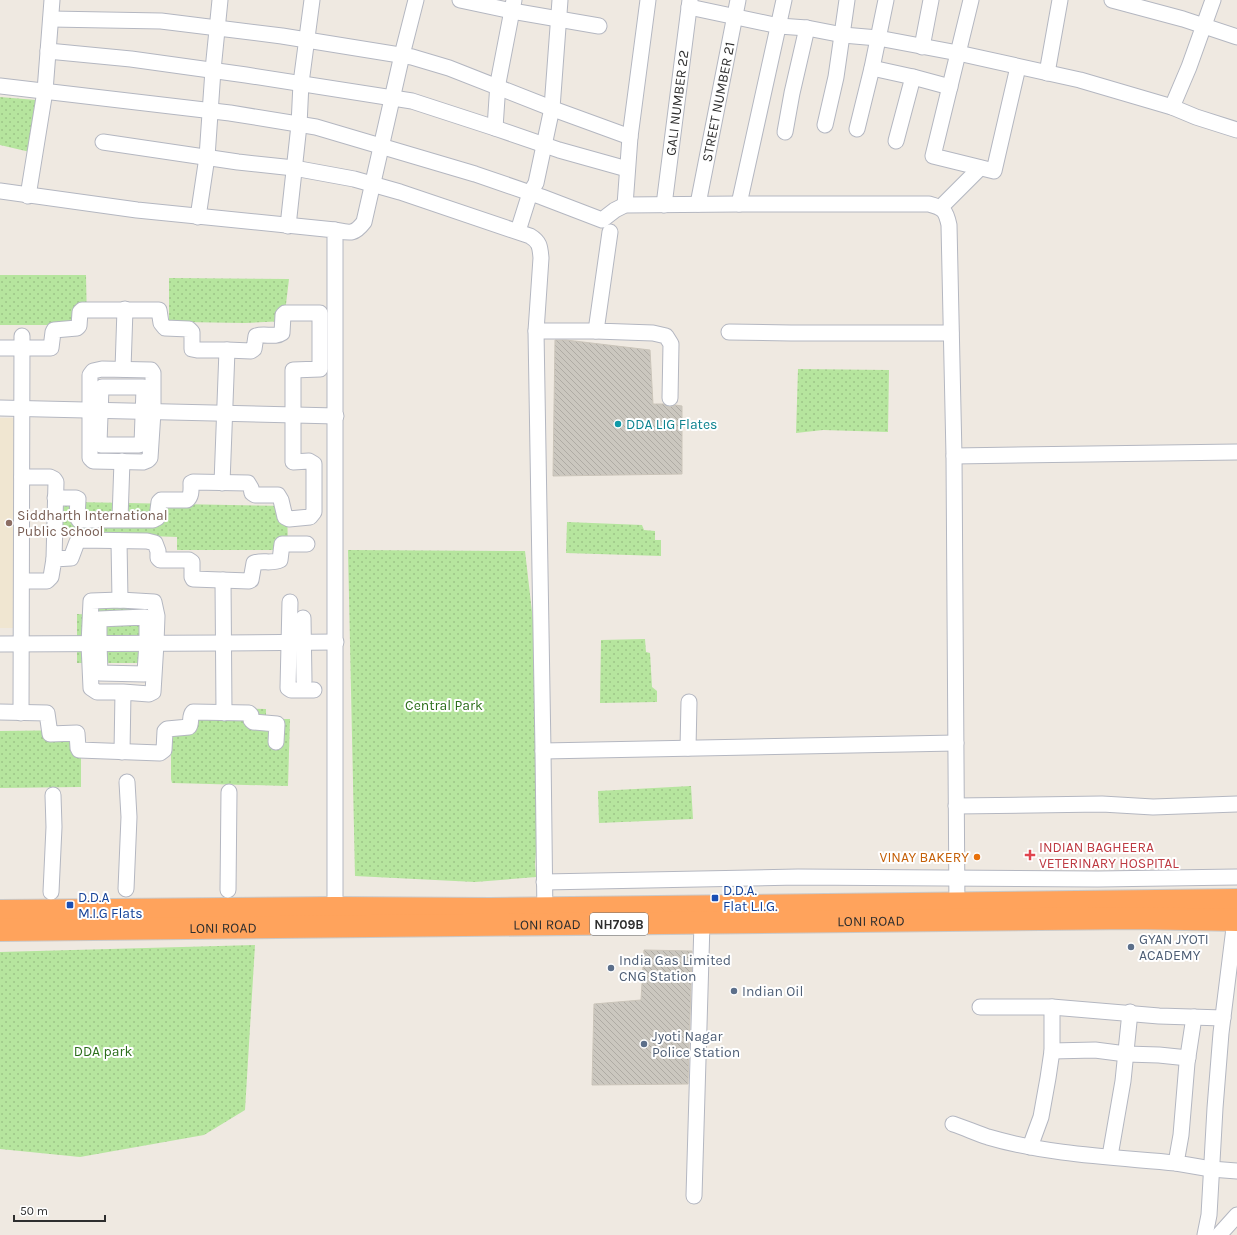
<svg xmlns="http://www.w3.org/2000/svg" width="1237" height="1235" viewBox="0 0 1237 1235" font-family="Karla,sans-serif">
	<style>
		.education { fill: #f0e6d1 }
		.park { fill: url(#park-dots) }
		.building { fill: url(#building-back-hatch); stroke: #cbc5ba }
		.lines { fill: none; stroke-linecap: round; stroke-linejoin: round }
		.minor-casing { stroke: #b4b7c1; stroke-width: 17 }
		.highway-casing { stroke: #c9c9c9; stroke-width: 24 }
		.minor { stroke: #fff; stroke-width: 15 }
		.highway { stroke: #ffa35c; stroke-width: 22 }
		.culture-dot { fill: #0f9aa8; stroke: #fff; stroke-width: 1.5 }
		.education-dot { fill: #8d6e63; stroke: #fff; stroke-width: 1.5 }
		.health-dot { fill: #e0444e; stroke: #fff; stroke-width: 1.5 }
		.food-dot { fill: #e8710a; stroke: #fff; stroke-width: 1.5 }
		.transit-dot { fill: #1a4fb4; stroke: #fff; stroke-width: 1.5 }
		.service-dot { fill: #5c6f8a; stroke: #fff; stroke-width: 1.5 }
		.labels { text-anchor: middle; stroke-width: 4; stroke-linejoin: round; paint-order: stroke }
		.shield { fill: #fff; stroke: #6d6d6d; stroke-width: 1 }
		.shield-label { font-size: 13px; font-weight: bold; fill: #2e2e2e }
		.street-label { font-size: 14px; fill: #2e2e2e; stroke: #fff }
		.culture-label { font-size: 14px; fill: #0d838f; stroke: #fff; text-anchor: start }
		.education-label { font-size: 14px; fill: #785e54; stroke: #fff; text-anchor: start }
		.park-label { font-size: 14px; fill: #2c6e1b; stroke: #fff }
		.health-label { font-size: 14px; fill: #be3a42; stroke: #fff; text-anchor: start }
		.food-label { font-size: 14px; fill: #c56008; stroke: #fff; text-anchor: end }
		.transit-label { font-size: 14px; fill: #164399; stroke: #fff; text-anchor: start }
		.service-label { font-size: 14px; fill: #4e5e75; stroke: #fff; text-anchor: start }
	</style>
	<defs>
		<pattern id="park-dots" width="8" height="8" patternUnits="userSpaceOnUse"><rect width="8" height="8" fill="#b6e59e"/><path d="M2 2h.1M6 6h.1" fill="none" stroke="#9dc588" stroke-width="1.8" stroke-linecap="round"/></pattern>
		<pattern id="building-back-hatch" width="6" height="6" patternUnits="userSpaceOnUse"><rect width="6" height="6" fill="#cbc7bf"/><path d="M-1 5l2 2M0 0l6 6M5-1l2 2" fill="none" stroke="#afaba4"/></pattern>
	</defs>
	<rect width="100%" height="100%" fill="#efe9e1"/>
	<!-- education -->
	<path class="education" d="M0,418H21L16,628H0Z"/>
	<!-- park -->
	<path class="park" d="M0,97L36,100L30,152L0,145Z
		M0,275H86L87,325H0Z
		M169,278L289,279L286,304V321L245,323L183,322L169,324Z
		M798,369L889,370L888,432L823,430L796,433Z
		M50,495L75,502L287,506L288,550H177V537L125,535H49Z
		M567,522L642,525L644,530L655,531V540H661V556L566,553Z
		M348,550L525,551L535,638L538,826L535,864L536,877L475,882L355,876Z
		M98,597H149V663H77V614L98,615Z
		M645,639L646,652L650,653L652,687L657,691V702L600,703L601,640Z
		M196,708L266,709V719H290L288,786L172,783L171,779V728H196Z
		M81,730V787L0,788V731Z
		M691,786L693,819L599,823L598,791Z
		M255,945L245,1110L204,1135L80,1157L0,1149V952Z"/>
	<!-- building -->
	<path class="building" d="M555,340H566L650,350L653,404H664L669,407L675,405L682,406V474L553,476Z
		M644,950L692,951L688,1084L592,1085L594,1004L641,1000Z"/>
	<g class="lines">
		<!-- minor casing -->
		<g class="minor-casing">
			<g id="minor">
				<path d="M460,0L512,11L599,26"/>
				<path d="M971,0L933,156L994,171L1018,67"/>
				<path d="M1112,0L1183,19L1237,37"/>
				<path d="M689,7L779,26L807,28L843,35L878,38L958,53L1080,80L1172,107L1196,117L1237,130"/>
				<path d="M51,19L161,21L282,36L412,57L449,68L556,110L630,137"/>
				<path d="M922,47L931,0"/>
				<path d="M48,51L131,59L246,75L412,101L495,128L559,150L627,169"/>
				<path d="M872,68L913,77L950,87"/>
				<path d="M1047,73L1060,0"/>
				<path d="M0,86L230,113L316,127L475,174L542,197L602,220L615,210L625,205L739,204H929C944,208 946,211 949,225L954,456L957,912"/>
				<path d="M1172,107L1189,67L1213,0"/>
				<path d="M825,125L836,77L847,0"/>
				<path d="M495,128L498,83L514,0"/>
				<path d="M857,129L872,68L886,0"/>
				<path d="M785,132L792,93L807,28"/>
				<path d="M896,141L913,77"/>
				<path d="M103,142L238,162L294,168L354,179L400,192L530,236C540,242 540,247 541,258L536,331L543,751L545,918"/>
				<path d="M0,191L137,210L335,230V918"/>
				<path d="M28,196L45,91L52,0"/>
				<path id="s1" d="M698,204L738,0"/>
				<path d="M739,204L784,0"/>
				<path d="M625,205L630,137L648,0"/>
				<path id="s2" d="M664,205L690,0"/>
				<path d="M941,207L980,168"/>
				<path d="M198,217L207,157L213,70L220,0"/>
				<path d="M288,226L299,125L301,83L312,0"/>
				<path d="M335,230C350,233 354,235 364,222L402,55L416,0"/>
				<path d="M518,231L530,193L536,183L552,108L560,0"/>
				<path d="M610,232L596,331L653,333L666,336L671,344L670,398"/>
				<path d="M536,331H596"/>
				<path d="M729,332L791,333H951"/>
				<path d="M0,348H51L53,332L54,330L77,328L79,326L80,312L82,310H159L161,323L165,328L189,329L192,332V349L197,350H227L222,483"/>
				<path d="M102,369L151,370L153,373V412L150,458L148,460L143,462L93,461L90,458V375L93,371Z"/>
				<path d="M123,369L125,309"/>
				<path d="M102,387H143L144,389L142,444L139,445H101L99,443L101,388Z"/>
				<path d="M0,408L336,416"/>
				<path d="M954,456L1237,452"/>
				<path d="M22,477H50L54,479L56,482L54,559"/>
				<path d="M55,498H76L78,499L77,517L79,520H153L157,518L159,502L161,500H187C192,496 191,489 191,483L193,482L248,483L251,488L252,493L255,495H278L281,500L285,517L289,519L310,517L314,512V464L309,461L293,462V370L320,369V313H285L283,315L282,333C275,338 264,333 256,336L254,349L251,351L227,350"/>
				<path d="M120,519L122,461"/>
				<path d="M119,541L120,600"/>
				<path d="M223,580L224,713"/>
				<path d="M22,581H47L51,577L54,559L71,558L77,542L80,540L147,541L155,543L158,551V558L160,560H189L192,562V577L193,579L249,581L251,580L254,563C262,560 272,564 280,560L282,544H307"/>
				<path d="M290,602L288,688L291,690H314"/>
				<path d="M145,617L147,618V643L145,672L144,674L100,673L99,644V619Z"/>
				<path d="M303,618L304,681"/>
				<path d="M0,644L223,643L336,642"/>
				<path d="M0,712L47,713L50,734L77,733L78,748L79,750L160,753L164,750L165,731L167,729L189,727C192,723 189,716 193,712L249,713L251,715V720L253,722L277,724L276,742"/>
				<path d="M21,713L22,336"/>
				<path d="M688,748L689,702"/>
				<path d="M543,751L956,743"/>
				<path d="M122,752L123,692H97L91,688L89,644L91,601L120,600L154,602L157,616L156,643L153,692L149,694L123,692"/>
				<path d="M956,806L1102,804L1153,807L1237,804"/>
				<path d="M544,882L798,877L1098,879L1237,877"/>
				<path d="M126,889L129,817L127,782"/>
				<path d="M228,890L229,792"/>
				<path d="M51,892L54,827L53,795"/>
				<path d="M980,1007H1052L1159,1016L1223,1018"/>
				<path d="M1194,1017L1187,1063L1181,1135L1176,1163L1211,1169L1237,1171"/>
				<path d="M1052,1051L1095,1050L1126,1054L1159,1055L1188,1058"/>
				<path d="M953,1124C965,1128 976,1133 988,1137C1049,1155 1113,1157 1176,1163"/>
				<path d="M1030,1147L1041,1117L1048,1078L1052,1051V1007"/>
				<path d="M1110,1156L1123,1081L1130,1012"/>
				<path d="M694,1196L702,923"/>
				<path d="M1205,1235L1209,1215L1215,1108L1221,1033L1235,920L1234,912"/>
				<path d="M1219,1235L1237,1215"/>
			</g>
		</g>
		<!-- highway casing -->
		<g class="highway-casing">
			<g id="highway">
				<path d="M0,911L335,908L490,909L1237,900"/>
				<path id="s3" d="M0,930L1134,918L1237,920"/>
			</g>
		</g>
		<!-- minor -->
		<use href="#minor" class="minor"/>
		<!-- highway -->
		<use href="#highway" class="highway"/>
	</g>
	<!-- markers -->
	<circle class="culture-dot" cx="618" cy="424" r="4"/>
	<circle class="education-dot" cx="9" cy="523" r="4"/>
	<path class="health-dot" d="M1028 849h4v4h4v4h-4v4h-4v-4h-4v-4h4z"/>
	<circle class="food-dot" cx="977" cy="857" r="4"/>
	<g class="transit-dot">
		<rect x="711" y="894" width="8" height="8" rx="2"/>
		<rect x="66" y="901" width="8" height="8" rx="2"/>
	</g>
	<g class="service-dot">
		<circle cx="1131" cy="947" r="4"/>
		<circle cx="611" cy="968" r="4"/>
		<circle cx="734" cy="991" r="4"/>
		<circle cx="644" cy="1044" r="4"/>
	</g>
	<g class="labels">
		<!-- shield labels -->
		<rect class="shield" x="590" y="913" width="58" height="22" rx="3"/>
		<g class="shield-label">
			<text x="619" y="929">NH709B</text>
		</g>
		<!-- street labels -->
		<g class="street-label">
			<text dy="5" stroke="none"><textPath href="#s1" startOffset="104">STREET NUMBER 21</textPath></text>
			<text dy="5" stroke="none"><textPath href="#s2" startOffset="103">GALI NUMBER 22</textPath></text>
			<text dy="5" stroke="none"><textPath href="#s3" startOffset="871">LONI ROAD</textPath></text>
			<text dy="5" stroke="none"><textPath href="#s3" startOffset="547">LONI ROAD</textPath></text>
			<text dy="5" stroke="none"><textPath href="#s3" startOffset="223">LONI ROAD</textPath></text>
		</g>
		<!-- culture labels -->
		<g class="culture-label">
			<text x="626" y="429">DDA LIG Flates</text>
		</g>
		<!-- education labels -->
		<g class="education-label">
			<text x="17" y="520">Siddharth International<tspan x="17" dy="16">Public School</tspan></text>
		</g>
		<!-- park labels -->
		<g class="park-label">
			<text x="444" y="710">Central Park</text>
			<text x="103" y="1056">DDA park</text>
		</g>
		<!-- health labels -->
		<g class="health-label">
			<text x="1039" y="852">INDIAN BAGHEERA<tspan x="1039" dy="16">VETERINARY HOSPITAL</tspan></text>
		</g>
		<!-- food labels -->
		<g class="food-label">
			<text x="969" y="862">VINAY BAKERY</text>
		</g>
		<!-- transit labels -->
		<g class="transit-label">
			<text x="723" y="895">D.D.A.<tspan x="723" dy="16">Flat L.I.G.</tspan></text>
			<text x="78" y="902">D.D.A<tspan x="78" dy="16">M.I.G Flats</tspan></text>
		</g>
		<!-- service labels -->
		<g class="service-label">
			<text x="1139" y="944">GYAN JYOTI<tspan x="1139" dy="16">ACADEMY</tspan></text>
			<text x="619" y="965">India Gas Limited<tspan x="619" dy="16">CNG Station</tspan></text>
			<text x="742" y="996">Indian Oil</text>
			<text x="652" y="1041">Jyoti Nagar<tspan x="652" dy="16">Police Station</tspan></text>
		</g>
	</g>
	<!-- scale -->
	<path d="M14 1215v6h91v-6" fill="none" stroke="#2e2e2e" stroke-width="2"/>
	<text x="20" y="1215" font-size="12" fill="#2e2e2e" stroke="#ffffff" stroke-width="3" paint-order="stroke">50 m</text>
</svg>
